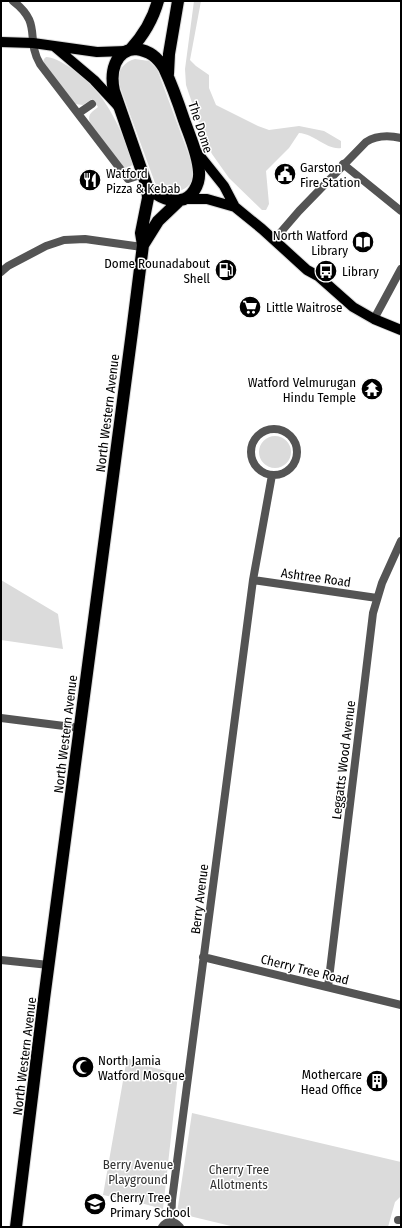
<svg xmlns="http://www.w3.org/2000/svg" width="402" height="1228" viewBox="0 0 402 1228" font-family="'Fira Sans Condensed',sans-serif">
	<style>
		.green { fill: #dbdbdb }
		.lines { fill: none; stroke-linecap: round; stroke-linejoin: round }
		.primary-casing { stroke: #dbdbdb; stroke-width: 12 }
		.highway-casing { stroke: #dbdbdb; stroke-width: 14 }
		.street { stroke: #545454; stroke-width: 8 }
		.primary { stroke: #000; stroke-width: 10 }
		.highway { stroke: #000; stroke-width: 12 }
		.labels { text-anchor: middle; stroke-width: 3; stroke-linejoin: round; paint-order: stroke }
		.street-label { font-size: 13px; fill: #000; stroke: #fff }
		.poi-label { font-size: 13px; fill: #000; stroke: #fff; text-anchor: start }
		.park-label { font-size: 13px; fill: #323232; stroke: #fff }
	</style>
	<rect width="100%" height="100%" fill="#fff"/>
	<!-- green -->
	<path class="green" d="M194,1H201L190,60L196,66L209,75V88L216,105L258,126L269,130L299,126L324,131L341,141V148C326,150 315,134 299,133L289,148L266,171L269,204L266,210H262L229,178L212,154L204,137L189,94L186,85L185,69Z
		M46,57C52,57 60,61 66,65C95,82 111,108 124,139C127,147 133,157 132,165L128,168L123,167L90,123C87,114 92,112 98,107L92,99L83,105L75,104L43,62L44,59Z
		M135,59L149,61L157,69L193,166C193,170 194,175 193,179C186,195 165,195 155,183L120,87C116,74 121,63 135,59Z
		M259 452a16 16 0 1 1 32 0a16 16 0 1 1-32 0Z
		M1,580L58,614L63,649L1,640Z
		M127,1058L151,1067L178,1074L163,1209L137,1202L103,1195Z
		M192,1113L401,1162V1196L395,1202L388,1227H235L177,1213Z"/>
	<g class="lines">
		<!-- primary casing -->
		<g class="primary-casing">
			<path id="primary" d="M1,42L33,43L97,52L126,51
				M55,47L94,80L119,107
				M196,151L224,186L235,207
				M184,199H207L235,207L262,229L307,270L318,276L353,307L374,319L401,330"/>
		</g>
		<!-- highway casing -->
		<g class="highway-casing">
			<path id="highway" d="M136,49C150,51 157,57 164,68C172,85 178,102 184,120C190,137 198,154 199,172C200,184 192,199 180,200C167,202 156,195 147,186L114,91C110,73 114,50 136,49Z
				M130,50C143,36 153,19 158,1
				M168,74L169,54L178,1
				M143,245L158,221L180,200
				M16,1227L44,999L132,332L143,245L141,233L148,198L147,186"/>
		</g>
		<!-- street -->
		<path class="street" d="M13,1C43,24 25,38 40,64L128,179L143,174
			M79,113L92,104
			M343,164L401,211
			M274,240L299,211L366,142C377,135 388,135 401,138
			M1,272L8,266L46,246L64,240L85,239L142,247
			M374,319L401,269
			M251 452a23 23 0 1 1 46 0a23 23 0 1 1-46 0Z
			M253,580L377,598
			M1,718L80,728
			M203,957L401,1005
			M1,960L49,965
			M328,987L373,613L382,583L401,541
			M398,1220H401
			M171,1222L172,1200L253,580L272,475
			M162,1227C167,1220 174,1220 180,1227"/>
		<!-- primary -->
		<use href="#primary" class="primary"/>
		<!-- highway -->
		<use href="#highway" class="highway"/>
	</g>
	<!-- icons -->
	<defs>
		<g id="civic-disc" transform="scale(1.15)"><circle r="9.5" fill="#000" stroke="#fff"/><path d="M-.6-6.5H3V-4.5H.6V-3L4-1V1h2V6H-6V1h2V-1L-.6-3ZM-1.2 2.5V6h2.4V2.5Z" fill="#fff"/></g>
		<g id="restaurant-disc" transform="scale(1.15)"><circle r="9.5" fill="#000" stroke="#fff"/><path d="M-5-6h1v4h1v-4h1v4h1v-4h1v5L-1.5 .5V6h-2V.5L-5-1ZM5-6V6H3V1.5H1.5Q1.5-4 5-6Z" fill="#fff"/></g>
		<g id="library-disc" transform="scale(1.15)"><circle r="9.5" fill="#000" stroke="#fff"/><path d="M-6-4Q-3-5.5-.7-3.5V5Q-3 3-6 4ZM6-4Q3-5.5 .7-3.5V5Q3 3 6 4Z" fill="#fff"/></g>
		<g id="fuel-disc" transform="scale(1.15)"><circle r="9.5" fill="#000" stroke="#fff"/><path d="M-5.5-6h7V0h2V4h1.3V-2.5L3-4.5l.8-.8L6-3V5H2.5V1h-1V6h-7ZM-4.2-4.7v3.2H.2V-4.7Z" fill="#fff"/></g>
		<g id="bus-disc" transform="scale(1.15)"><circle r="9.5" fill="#000" stroke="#fff"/><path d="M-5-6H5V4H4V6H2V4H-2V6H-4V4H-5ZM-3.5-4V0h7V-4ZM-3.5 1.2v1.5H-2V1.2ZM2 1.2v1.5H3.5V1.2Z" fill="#fff"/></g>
		<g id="supermarket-disc" transform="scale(1.15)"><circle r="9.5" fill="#000" stroke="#fff"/><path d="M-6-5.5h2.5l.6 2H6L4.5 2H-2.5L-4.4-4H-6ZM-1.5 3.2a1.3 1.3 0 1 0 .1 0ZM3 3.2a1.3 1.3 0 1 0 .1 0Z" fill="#fff"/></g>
		<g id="temple-disc" transform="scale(1.15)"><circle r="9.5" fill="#000" stroke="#fff"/><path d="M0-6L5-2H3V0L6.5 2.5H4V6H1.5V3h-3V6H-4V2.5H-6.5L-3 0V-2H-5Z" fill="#fff"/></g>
		<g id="mosque-disc" transform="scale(1.15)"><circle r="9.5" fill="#000" stroke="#fff"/><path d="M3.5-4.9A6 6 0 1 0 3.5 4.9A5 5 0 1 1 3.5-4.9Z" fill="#fff"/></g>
		<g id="building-disc" transform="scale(1.15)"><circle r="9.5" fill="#000" stroke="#fff"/><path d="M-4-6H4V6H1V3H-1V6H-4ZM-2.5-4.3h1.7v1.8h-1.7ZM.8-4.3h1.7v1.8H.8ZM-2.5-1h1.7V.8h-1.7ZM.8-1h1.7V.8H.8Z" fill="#fff"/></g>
		<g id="school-disc" transform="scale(1.15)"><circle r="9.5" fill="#000" stroke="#fff"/><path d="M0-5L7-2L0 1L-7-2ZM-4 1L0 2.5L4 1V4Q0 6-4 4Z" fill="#fff"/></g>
	</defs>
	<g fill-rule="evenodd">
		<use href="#civic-disc" x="285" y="174"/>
		<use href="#restaurant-disc" x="90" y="180"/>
		<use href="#library-disc" x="363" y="242"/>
		<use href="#fuel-disc" x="226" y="270"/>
		<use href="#bus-disc" x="326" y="271"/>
		<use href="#supermarket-disc" x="250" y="307"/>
		<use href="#temple-disc" x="372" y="389"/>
		<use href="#mosque-disc" x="83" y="1067"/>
		<use href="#building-disc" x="377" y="1081"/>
		<use href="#school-disc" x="95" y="1204"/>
	</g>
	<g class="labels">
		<!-- street labels -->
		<g class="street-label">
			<text transform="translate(201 127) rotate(72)" y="5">The Dome</text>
			<text transform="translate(107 413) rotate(-83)" y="5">North Western Avenue</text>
			<text transform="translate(316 577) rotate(8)" y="5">Ashtree Road</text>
			<text transform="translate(65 734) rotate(-83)" y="5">North Western Avenue</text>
			<text transform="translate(343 760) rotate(-83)" y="5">Leggatts Wood Avenue</text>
			<text transform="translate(199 899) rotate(-83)" y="5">Berry Avenue</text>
			<text transform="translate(305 969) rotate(14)" y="5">Cherry Tree Road</text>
			<text transform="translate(24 1056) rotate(-83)" y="5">North Western Avenue</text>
		</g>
		<!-- poi labels -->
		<g class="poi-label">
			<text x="300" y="172">Garston<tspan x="300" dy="15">Fire Station</tspan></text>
			<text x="106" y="178">Watford<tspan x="106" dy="15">Pizza &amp; Kebab</tspan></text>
			<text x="348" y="240" text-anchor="end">North Watford<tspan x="348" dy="15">Library</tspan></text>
			<text x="210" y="268" text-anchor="end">Dome Rounadabout<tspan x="210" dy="15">Shell</tspan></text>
			<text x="342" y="276">Library</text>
			<text x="266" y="312">Little Waitrose</text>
			<text x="356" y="387" text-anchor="end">Watford Velmurugan<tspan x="356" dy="15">Hindu Temple</tspan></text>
			<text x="98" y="1065">North Jamia<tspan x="98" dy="15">Watford Mosque</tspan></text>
			<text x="362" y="1079" text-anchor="end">Mothercare<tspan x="362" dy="15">Head Office</tspan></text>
			<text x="110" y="1202">Cherry Tree<tspan x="110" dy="15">Primary School</tspan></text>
		</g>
		<!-- park labels -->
		<g class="park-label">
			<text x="138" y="1169">Berry Avenue<tspan x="138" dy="15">Playground</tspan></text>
			<text x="239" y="1174">Cherry Tree<tspan x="239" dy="15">Allotments</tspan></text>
		</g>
	</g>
	<!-- border -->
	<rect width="402" height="1228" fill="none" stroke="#000000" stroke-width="4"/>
</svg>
